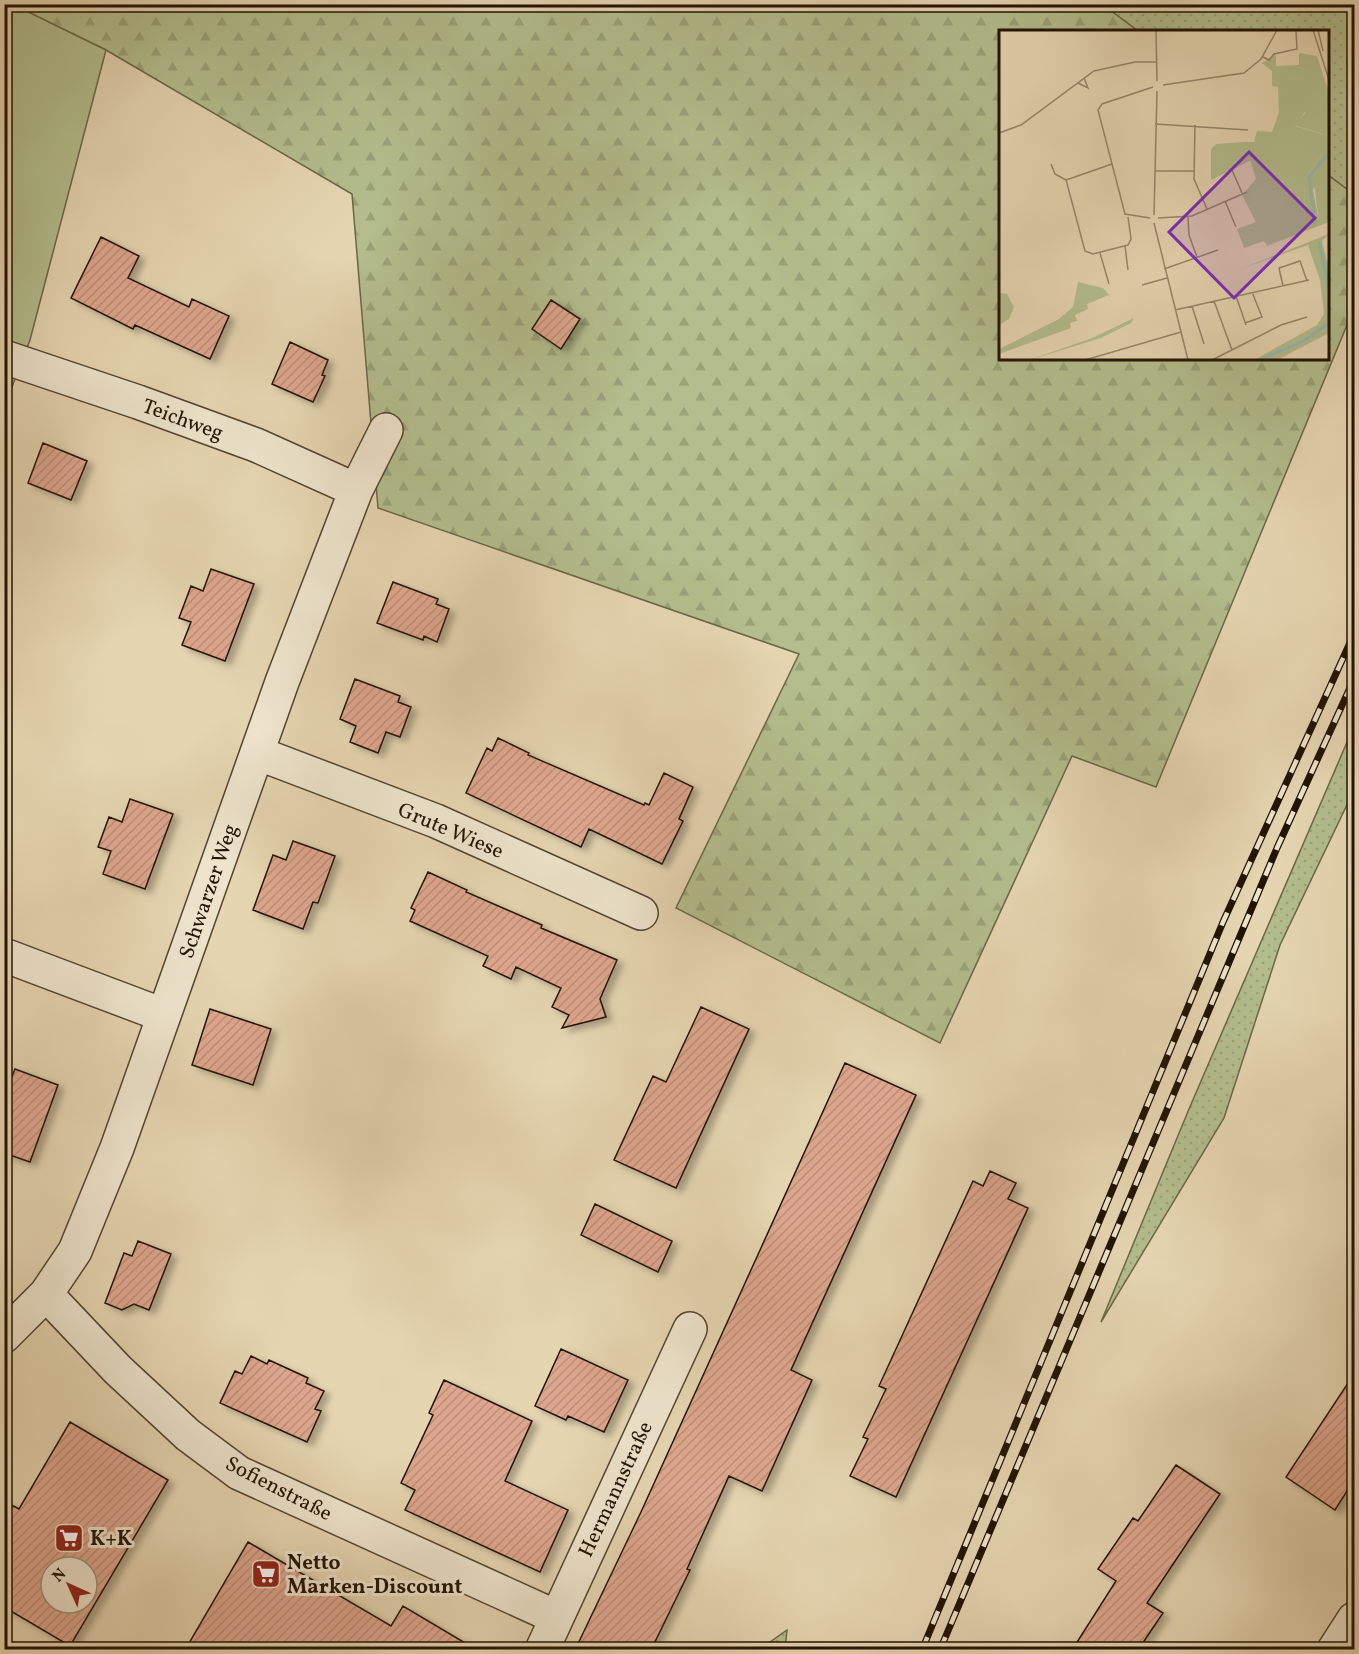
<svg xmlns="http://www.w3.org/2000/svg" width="1359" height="1654" viewBox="0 0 1359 1654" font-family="Vollkorn,serif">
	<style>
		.grass { fill: url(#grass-dots); stroke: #6a6848; stroke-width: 1.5 }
		.forest { fill: url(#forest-firs); stroke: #6a6848; stroke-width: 1.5 }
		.green { fill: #b3bd8d; stroke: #6a6848; stroke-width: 1.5 }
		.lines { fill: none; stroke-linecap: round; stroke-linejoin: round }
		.stream { stroke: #677769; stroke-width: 9 }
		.building { fill: url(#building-hatch); stroke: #211302; stroke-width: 1.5; fill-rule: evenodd; filter: url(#shadow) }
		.street-casing { stroke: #52442e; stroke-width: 36 }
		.street { stroke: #eee4cc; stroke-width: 33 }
		.rail-casing { stroke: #211302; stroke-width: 7 }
		.rail { stroke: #eee4cc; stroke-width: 4.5; stroke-dasharray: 14; stroke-linecap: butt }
		.labels { text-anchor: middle; stroke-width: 6; stroke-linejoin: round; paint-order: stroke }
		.street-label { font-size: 21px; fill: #211302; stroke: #eee4cc }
		.poi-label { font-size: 21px; font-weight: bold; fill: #211302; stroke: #eee4cc; text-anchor: start }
		.inset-river { fill: none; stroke: #96b9ad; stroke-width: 3 }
		.inset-road { fill: none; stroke: #97876b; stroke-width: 1.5 }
		.view { fill: #7b2cbf; fill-opacity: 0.15; stroke: #7b2cbf; stroke-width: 3 }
		.inset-edge { fill: none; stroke: #211302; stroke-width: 3 }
	</style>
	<defs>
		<pattern id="grass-dots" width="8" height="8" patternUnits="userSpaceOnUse" patternTransform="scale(1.5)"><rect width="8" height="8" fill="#b3bd8d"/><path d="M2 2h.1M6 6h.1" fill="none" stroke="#9aa278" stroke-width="1.8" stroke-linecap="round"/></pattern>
		<pattern id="forest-firs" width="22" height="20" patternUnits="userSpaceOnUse" patternTransform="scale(1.5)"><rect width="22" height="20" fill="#b3bd8d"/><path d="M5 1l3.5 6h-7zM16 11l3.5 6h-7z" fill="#9aa278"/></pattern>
		<pattern id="building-hatch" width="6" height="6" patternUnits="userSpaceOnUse" patternTransform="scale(1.5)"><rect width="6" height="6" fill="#dda68e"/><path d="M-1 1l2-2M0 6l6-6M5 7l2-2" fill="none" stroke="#bd8e79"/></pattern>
		<filter id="shadow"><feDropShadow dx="6" dy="4" stdDeviation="3" flood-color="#0004"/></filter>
	</defs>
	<rect width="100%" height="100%" fill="#e5d5b1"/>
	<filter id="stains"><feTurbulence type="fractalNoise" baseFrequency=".00333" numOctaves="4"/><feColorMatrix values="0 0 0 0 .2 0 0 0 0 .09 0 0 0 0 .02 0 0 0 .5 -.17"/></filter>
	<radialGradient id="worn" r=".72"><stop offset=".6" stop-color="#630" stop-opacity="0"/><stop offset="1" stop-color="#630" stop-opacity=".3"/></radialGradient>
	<!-- grass -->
	<path class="grass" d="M1103,5H1354V171L1347,190L1328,175V32L1138,31Z
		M1354,726V790L1280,945L1224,1118L1101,1322L1189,1109Z
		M787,1630L785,1649H762L763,1647Z"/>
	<!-- forest -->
	<path class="forest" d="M12,5H1103L1138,31L1000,32V358H1328V175L1347,189L1354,171V308L1156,787L1072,756L940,1043L676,908L799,654L378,508L352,194L106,50Z"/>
	<!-- green -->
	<path class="green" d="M12,4L106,50L30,340L5,405L4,5Z"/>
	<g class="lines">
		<!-- stream -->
		<path class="stream" d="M1348,4L1354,9"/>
	</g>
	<!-- building -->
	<path class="building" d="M101,237L139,256L128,278L189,307L192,299L229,316L210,359L135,325L133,329L71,298Z
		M551,300L580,319L561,349L532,329Z
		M290,342L328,360L322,375L325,376L313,402L272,384Z
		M43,443L87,461L71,500L28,483Z
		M211,569L254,584L225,661L182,645L191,622L179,618L191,586L203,591Z
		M393,582L438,599L436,604L449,609L437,642L424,636L423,640L377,623Z
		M355,679L400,696L398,702L411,707L400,737L386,732L378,753L350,742L356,726L340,719Z
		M498,738L529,753L528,755L644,805L645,803L649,805L664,773L693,787L679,819L683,821L662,864L589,829L581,847L466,793L487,748L492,751Z
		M130,799L173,814L145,889L103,874L111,851L98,847L109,817L122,822Z
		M293,841L335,856L318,903L313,902L303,929L253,910L273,855L286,860Z
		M428,872L467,890L466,892L542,925L541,928L617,960L600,999L606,1017L562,1028L569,1015L552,1007L561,988L516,967L511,979L483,966L488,956L410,921L415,910L411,908Z
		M701,1007L749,1029L676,1188L614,1160L653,1076L666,1082Z
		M210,1009L271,1029L253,1085L192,1065Z
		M845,1063L916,1095L791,1370L812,1380L762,1491L729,1476L687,1569L690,1570L651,1650H575L641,1512Z
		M15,1069L58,1085L30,1162L4,1153V1096Z
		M990,1171L1016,1183L1008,1199L1028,1208L896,1497L850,1476L868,1439L863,1437L886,1389L879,1386L973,1181L983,1186Z
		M595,1204L672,1241L658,1272L581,1235Z
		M138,1241L171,1254L149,1310L134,1304L122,1310L105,1303L124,1253L132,1256Z
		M561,1349L628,1380L604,1432L568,1416L566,1420L535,1406Z
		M251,1356L267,1364L269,1360L308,1378L306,1383L324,1391L315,1409L321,1411L307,1442L220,1403L235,1371L242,1374Z
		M1354,1374V1480L1335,1510L1286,1477Z
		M444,1380L532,1421L505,1481L568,1510L540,1572L405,1510L415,1490L401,1483L433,1415L429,1413Z
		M70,1422L168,1480L70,1646L4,1607V1501L19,1509ZM51,1567H87V1603H51Z
		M1176,1465L1220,1494L1147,1603L1163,1613L1138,1650H1072L1116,1581L1098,1569L1133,1518L1138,1521Z
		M248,1542L391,1626L403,1606L477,1650H185Z"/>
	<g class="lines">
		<!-- street casing -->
		<g class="street-casing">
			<path id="street" d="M7,358L138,402L256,445L356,490
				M257,753L436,821L641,913
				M4,955L163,1015
				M46,1294L118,1370L188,1435L239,1473L556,1617
				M4,1336L46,1294L75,1251L117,1148L282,682L356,490L386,430
				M542,1650L690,1329
				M1334,1650L1354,1619"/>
		</g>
		<!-- street -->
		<use href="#street" class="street"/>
		<!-- rail casing -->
		<g class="rail-casing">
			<path id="rail" d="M922,1650L1223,922L1354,634
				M940,1650L1277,848L1354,679"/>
		</g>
		<!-- rail -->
		<use href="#rail" class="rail"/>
	</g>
	<!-- icons -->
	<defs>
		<g id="supermarket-square" transform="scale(1.5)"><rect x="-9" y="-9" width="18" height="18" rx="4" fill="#8f2418" stroke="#eee4cc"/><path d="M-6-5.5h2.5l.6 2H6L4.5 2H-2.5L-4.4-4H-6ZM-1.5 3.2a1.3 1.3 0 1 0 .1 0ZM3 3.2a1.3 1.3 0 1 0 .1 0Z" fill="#fff"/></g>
	</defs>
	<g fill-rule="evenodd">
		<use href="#supermarket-square" x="69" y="1538"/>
		<use href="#supermarket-square" x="266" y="1574"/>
	</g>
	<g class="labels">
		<!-- street labels -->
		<g class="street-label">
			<text transform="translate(183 419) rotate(20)" y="7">Teichweg</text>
			<text transform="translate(451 830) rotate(23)" y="7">Grute Wiese</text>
			<text transform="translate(208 891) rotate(-71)" y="7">Schwarzer Weg</text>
			<text transform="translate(279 1488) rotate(27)" y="7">Sofienstraße</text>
			<text transform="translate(615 1489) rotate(-65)" y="7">Hermannstraße</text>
		</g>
		<!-- poi labels -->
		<g class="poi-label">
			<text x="90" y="1545">K+K</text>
			<text x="287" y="1569">Netto<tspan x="287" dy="24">Marken-Discount</tspan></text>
		</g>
	</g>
	<!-- overview -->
	<g transform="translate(999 30)">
		<rect width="330" height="330" fill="#e5d5b1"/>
		<path d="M330,115V132L314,160L320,191L306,197L305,150ZM330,204L323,211L330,239V303L278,330H255L318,295L325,284L321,250L309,215L239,240ZM135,288L132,293L102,308L30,330L93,308Z" fill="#b3bd8d"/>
		<path d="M300,23L318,26L330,63V73L305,83L296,96L330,106V115L305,150L306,196L320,191L315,153L330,131V192L268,216L265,211L245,218L238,199L257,192L243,165L257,149L246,112H255L258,101L273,102L280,82L279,57L273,56V41L263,33L277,24V36L300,35ZM79,252L104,258L110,265L88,274L89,279L76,285L78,291L71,293L72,298L0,324V319L60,289L74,277ZM0,263L8,264L15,277L10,289L0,295Z" fill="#b3bd8d"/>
		<path d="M330,72V106L295,95L310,79ZM246,112L252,130L212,150V119L217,114Z" fill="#b3bd8d"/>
		<path class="inset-river" d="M316,195L310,147L330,123M320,212L330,259M261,330L306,310L330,293"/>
		<path class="inset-road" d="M157,0L158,51M314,0L330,50M319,0L324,21M264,27L270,30L275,24L298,19L297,0M79,53L89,58L85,48M164,55L245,43L262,29L278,0M156,94L249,100M196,95L195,149L208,179M0,103L22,95L95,41L136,32H157M52,134L56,144L67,150M113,134L67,150L86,221L94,224L129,215L132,209L129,187M233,140L243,163M156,141H195M226,171L237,197M155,185L158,61M189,187L190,205L198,227M151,188L126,184L99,80L103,74L154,57M159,188L193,186L248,162M155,193L189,330M126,216L129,240M101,223L110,254M165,239L219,220M143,255L168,248M284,256L280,238L301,231L308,251M237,266L247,295M215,271L233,320M193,276L205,314M176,280L310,250M246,293L263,287L253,262M86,330L182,302M213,330L282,295L308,287"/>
		<path class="view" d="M250,122L316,188L235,268L170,202Z"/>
		<rect width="330" height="330" class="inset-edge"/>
	</g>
	<!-- margin -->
	<rect width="1359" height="1654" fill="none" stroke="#e5d5b1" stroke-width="24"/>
	<rect x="6" y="6" width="1347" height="1642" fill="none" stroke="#211302" stroke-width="3"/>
	<rect x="12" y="12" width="1335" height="1630" fill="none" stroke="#211302" stroke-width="1.5"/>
	<!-- north arrow -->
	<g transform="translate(69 1585) rotate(315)"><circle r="28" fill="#eee4cc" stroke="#9c907b" stroke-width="1.5"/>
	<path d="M0-4.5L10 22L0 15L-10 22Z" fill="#8f2418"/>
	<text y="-9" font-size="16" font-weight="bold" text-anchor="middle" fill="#211302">N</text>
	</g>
	<rect width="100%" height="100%" filter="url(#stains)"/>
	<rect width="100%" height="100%" fill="url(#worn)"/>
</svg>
